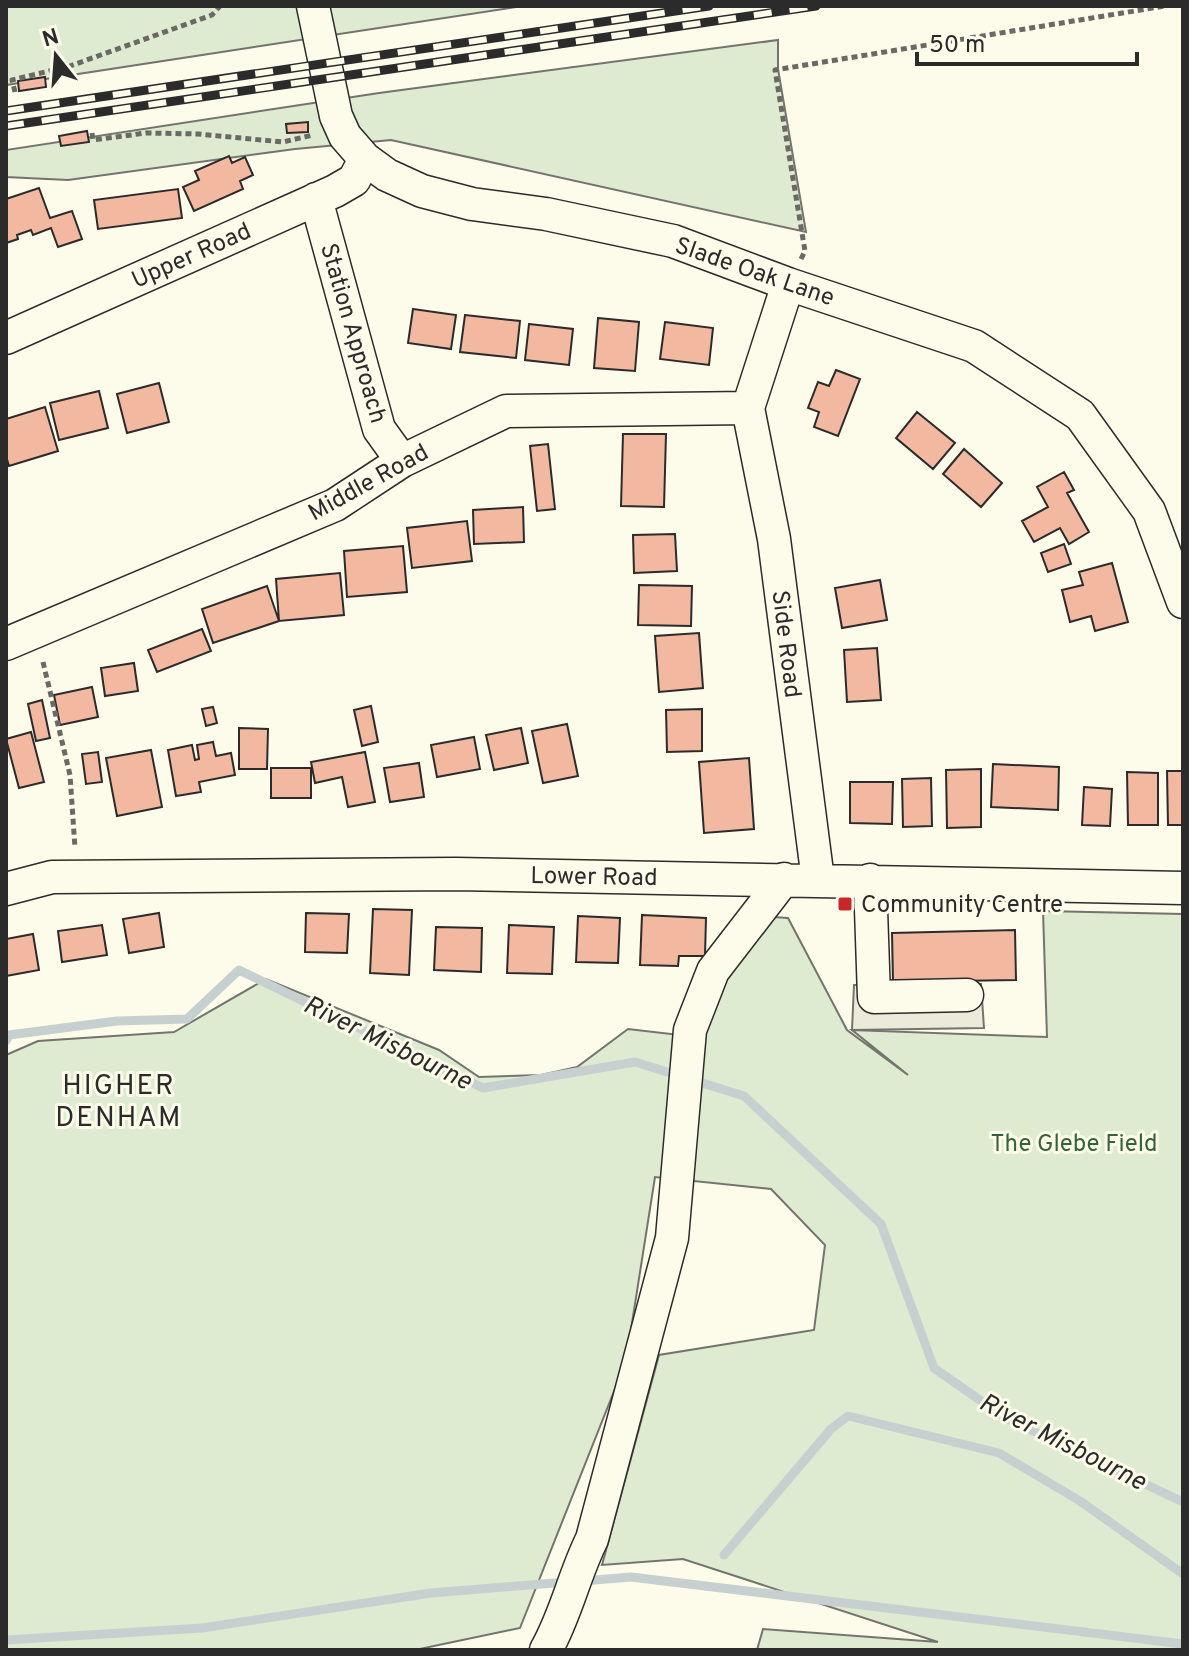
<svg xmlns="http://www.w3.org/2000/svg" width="1189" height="1656" viewBox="0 0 1189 1656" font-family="Overpass,sans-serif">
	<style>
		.green { fill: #deebd1; stroke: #74746e; stroke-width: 2 }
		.parking { fill: #eceadb; stroke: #74746e; stroke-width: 2 }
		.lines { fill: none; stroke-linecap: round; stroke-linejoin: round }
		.stream { stroke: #c7d0d0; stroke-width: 9 }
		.building { fill: #f2b8a0; stroke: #2b2b2b; stroke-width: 2 }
		.minor-casing { stroke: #2b2b2b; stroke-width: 35 }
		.path { stroke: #6a6964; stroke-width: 5; stroke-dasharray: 6 4; stroke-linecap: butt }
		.minor { stroke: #fdfbea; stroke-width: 32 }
		.rail-casing { stroke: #2b2b2b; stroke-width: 9 }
		.rail { stroke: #fdfbea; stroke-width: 6; stroke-dasharray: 18; stroke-linecap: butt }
		.poi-dot { fill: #c62828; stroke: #fdfbea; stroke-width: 3 }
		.labels { text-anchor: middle; stroke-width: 6; stroke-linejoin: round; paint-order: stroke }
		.street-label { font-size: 24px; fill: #2b2b2b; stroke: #fdfbea }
		.poi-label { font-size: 24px; fill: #2b2b2b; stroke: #fdfbea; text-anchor: start }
		.park-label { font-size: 24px; fill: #34623c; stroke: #fdfbea }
		.water-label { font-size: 26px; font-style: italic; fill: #2b2b2b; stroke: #fdfbea }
		.quarter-label { font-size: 28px; letter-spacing: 2px; fill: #2b2b2b; stroke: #fdfbea }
	</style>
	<rect width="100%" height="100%" fill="#fdfbea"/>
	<!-- green -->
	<path class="green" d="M6,6H523L6,85Z
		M778,40V69L806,232L391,140L295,149L68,180L6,177V150L379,93Z
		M1043,911L1183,914V1650H757L763,1629L938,1642L683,1559L602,1565L659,1355L814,1330L825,1245L771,1189L655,1177L626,1361L520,1628L415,1650H6V1055L38,1041L174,1032L266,979L439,1050L479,1077L541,1075L577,1067L628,1029L688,1036L757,916L788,918L847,1030L908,1075L852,1030L1047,1037Z"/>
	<!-- parking -->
	<path class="parking" d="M981,984L984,1028L852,1030L854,985Z"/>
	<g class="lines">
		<!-- stream -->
		<path class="stream" d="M6,1041L9,1035L117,1021L187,1019L239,970L483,1088L635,1062L744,1096L881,1224L934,1368L1004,1417L1183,1502
			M724,1555L831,1429L848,1416L999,1453L1080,1501L1183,1574
			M582,1581L631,1577L1183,1644
			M6,1640L202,1628L431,1593L567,1582"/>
	</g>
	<!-- building -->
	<path class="building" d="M45,77L46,87L19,91L18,81Z
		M308,122V132L287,133L286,124Z
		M87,131L89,142L61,146L59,136Z
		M229,156L232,163L245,157L253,175L240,181L243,189L194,211L183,187L199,180L195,171Z
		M39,188L50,218L72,211L82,239L58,247L51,228L33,235L31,230L17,235L18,239L6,243V199Z
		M178,189L182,218L98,229L94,200Z
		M413,309L456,315L451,349L408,343Z
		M465,315L520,321L516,358L460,352Z
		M598,318L639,322L635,371L594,368Z
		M665,322L713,328L709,365L660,359Z
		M529,324L573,329L569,365L525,360Z
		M836,370L860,379L838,436L814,427L819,412L808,408L818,382L829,386Z
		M159,383L169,422L127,433L117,394Z
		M99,391L108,428L59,440L50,403Z
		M45,407L58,451L9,466L6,456V419Z
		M917,412L955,443L933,469L896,438Z
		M623,434H666L664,507L621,506Z
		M548,444L555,509L537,511L530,446Z
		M964,449L1002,483L981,507L943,474Z
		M1064,472L1074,490L1067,493L1089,532L1069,544L1060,528L1034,542L1022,521L1048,507L1037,487Z
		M523,507L524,542L474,544L473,510Z
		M467,521L472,561L412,568L407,528Z
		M675,534L677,571L634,573L633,535Z
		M1064,544L1071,564L1048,572L1041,553Z
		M403,546L407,592L347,597L344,551Z
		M1112,563L1128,622L1095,631L1091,616L1070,622L1062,590L1083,585L1079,572Z
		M340,573L344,615L279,621L276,579Z
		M880,580L887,620L842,628L835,588Z
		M639,585L692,586L691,626L638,625Z
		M267,586L279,621L213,643L202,609Z
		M202,629L211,651L157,672L148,650Z
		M699,633L703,688L659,692L655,636Z
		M877,648L881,700L847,702L844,650Z
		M134,663L138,691L105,696L101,668Z
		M92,687L98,717L60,725L54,695Z
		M42,700L50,738L36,741L28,704Z
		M371,706L378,742L362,746L354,710Z
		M213,707L217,723L206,726L202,709Z
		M702,709V751L667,752L666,710Z
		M567,724L578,776L543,783L532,731Z
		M239,728L268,729L267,769H239Z
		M521,728L528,763L494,770L486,735Z
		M31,732L44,782L19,788L6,739Z
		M474,737L480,769L437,777L431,745Z
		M213,742L216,756L231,753L235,775L199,782L201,792L176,796L168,750L192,745L195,760L199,759L197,745Z
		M151,750L162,807L117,816L106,758Z
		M98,752L102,782L86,784L82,754Z
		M365,752L375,802L348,807L342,777L315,783L311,762Z
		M749,758L754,829L704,833L699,762Z
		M419,763L424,797L390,802L384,768Z
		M993,764L1059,767L1058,810L991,807Z
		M271,768H311V798H271Z
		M981,769V827L947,828L946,770Z
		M1167,771H1183V825H1168Z
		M1127,772L1158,773V825H1128Z
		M931,778L932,826L903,827L902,779Z
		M850,782H893L892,824L850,823Z
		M1084,787L1112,789L1110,826L1082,825Z
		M373,909L412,910L409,975L370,973Z
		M159,913L164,947L129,953L123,919Z
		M306,913L349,914L347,953L305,952Z
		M642,915L706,918L705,956H679L678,966L640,965Z
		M578,916L620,918L618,963L576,962Z
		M102,925L107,955L62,962L58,931Z
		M509,925L554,927L552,974L507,973Z
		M436,927L482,928L481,972L434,970Z
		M1015,930L1016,980L893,982L892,933Z
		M33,934L39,970L6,976V939Z"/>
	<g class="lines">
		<!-- minor casing -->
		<g class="minor-casing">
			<path id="minor" d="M313,6L336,116L345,136L365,159L387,175L422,191L472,204L546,214L673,241L788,284L974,346L1080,415L1149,511L1183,602
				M316,199L379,429L402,461
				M788,284L748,408L774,539L818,880
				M6,338L335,191L354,180L365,159
				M6,644L335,505L402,461L506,411L748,408
				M870,880L874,997L967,995
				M6,889L52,877L456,874L1183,888
				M546,1650C566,1615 574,1575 592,1539L672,1238L690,1030L713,971L784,879"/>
		</g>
		<!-- path -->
		<path class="path" d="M15,92L12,80L70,66L212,15L220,6
			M92,133L93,140L146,133L198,134L283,142L313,135
			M801,259L805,251L775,70L1165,6
			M43,662L70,775L75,848"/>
		<!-- minor -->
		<use href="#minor" class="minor"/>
		<!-- rail casing -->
		<g class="rail-casing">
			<path id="rail" d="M6,111L709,6
				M6,126L816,6"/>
		</g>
		<!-- rail -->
		<use href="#rail" class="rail"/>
	</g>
	<!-- markers -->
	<rect class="poi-dot" x="837" y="896" width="16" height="16" rx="4"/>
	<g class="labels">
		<!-- street labels -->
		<g class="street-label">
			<text transform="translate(191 255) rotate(-24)" y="8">Upper Road</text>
			<text transform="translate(755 271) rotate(19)" y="8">Slade Oak Lane</text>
			<text transform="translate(354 333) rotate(74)" y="8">Station Approach</text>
			<text transform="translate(368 482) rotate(-29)" y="8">Middle Road</text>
			<text transform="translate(787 644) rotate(83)" y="8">Side Road</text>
			<text transform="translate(594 876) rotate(1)" y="8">Lower Road</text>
		</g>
		<!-- poi labels -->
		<g class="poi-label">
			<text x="861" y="912">Community Centre</text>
		</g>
		<!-- park labels -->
		<g class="park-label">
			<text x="1074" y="1151">The Glebe Field</text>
		</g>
		<!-- water labels -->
		<g class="water-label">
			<text transform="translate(388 1042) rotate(26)" y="9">River Misbourne</text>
			<text transform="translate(1063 1441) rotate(27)" y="9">River Misbourne</text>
		</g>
		<!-- quarter labels -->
		<g class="quarter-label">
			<text x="119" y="1094">HIGHER<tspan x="119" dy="32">DENHAM</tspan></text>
		</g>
	</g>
	<!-- border -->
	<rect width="1189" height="1656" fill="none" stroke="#2b2b2b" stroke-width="16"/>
	<!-- north arrow -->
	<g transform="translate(56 56) rotate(343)" stroke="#fdfbea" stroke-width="6" paint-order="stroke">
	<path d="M0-6L14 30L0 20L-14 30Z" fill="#2b2b2b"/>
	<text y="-12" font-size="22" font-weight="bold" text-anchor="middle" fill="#2b2b2b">N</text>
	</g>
	<!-- scale -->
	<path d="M917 52v12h220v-12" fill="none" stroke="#2b2b2b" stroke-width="4"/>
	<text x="929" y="52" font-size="24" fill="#2b2b2b" stroke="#fdfbea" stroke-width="6" paint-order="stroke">50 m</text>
</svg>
